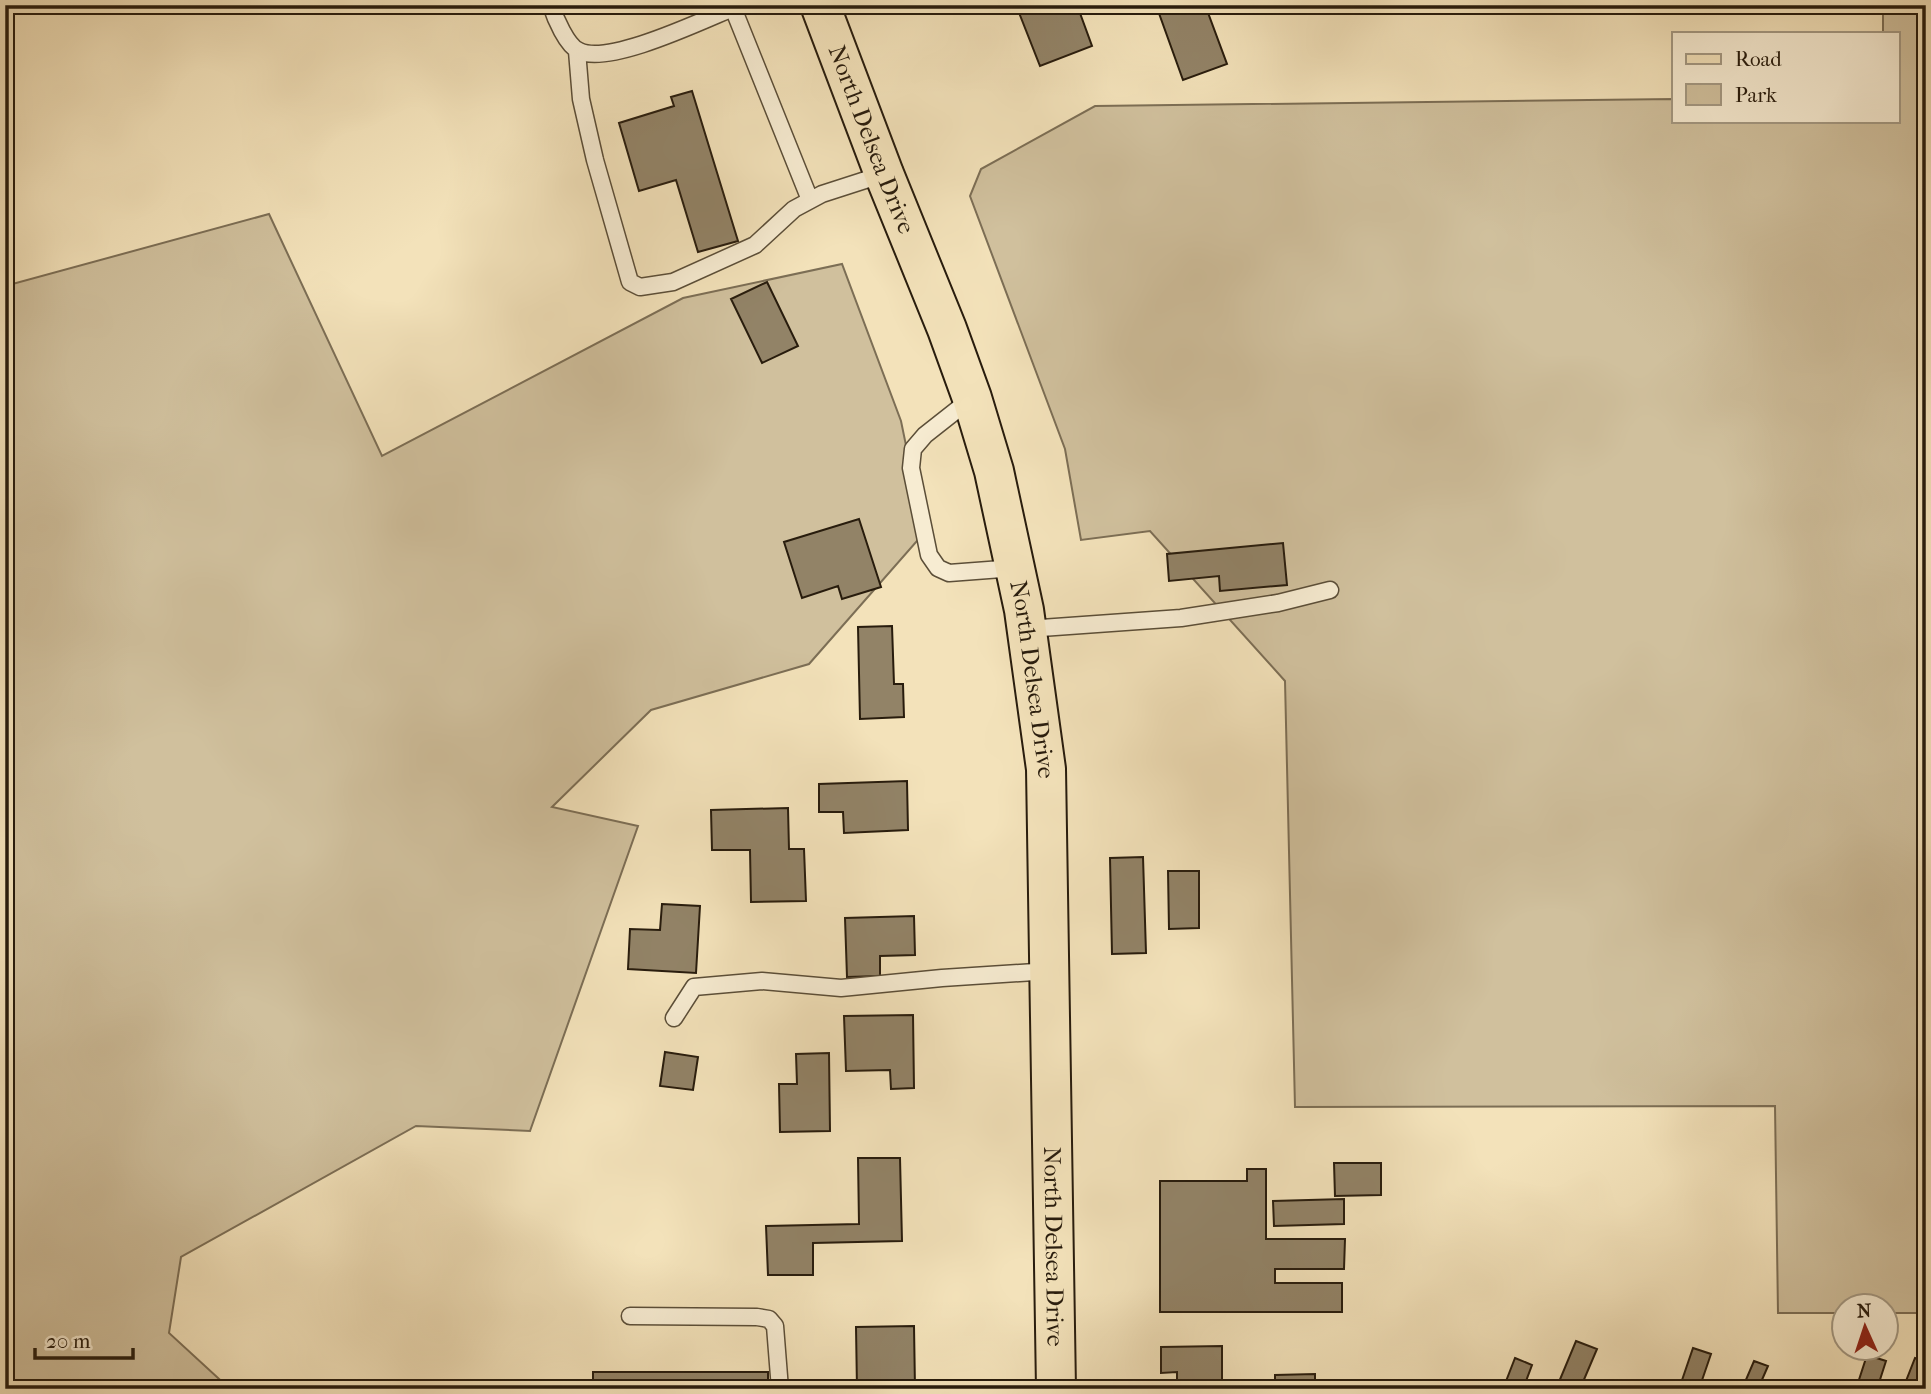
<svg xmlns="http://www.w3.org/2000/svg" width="1931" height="1394" viewBox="0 0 1931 1394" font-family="'IM FELL French Canon',serif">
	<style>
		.green { fill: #d0c09d; stroke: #7c6e55; stroke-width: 2 }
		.building { fill: #928367; stroke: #281c0d; stroke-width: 2 }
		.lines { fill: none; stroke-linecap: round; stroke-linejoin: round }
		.lane-casing { stroke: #5b4e38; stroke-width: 19 }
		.primary-casing { stroke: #281c0d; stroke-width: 42 }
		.lane { stroke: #f7ecd2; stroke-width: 16 }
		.primary { stroke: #f3e2ba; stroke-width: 38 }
		.labels { text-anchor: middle; stroke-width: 6; stroke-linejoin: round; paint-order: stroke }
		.street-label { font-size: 24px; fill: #281c0d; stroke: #f7ecd2 }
	</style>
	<rect width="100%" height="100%" fill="#f3e2ba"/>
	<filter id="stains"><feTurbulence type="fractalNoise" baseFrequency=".00286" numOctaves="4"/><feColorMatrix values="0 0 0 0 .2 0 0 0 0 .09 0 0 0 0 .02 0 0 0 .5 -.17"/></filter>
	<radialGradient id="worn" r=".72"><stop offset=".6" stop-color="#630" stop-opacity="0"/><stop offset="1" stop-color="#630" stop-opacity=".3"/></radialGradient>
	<!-- green -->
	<path class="green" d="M1883,5H1926V1313H1886L1885,1306H1843V1313H1778L1775,1106L1295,1107L1285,681L1150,531L1081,540L1065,449L970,196L981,169L1095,106L1674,99V121H1898V33H1883Z
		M269,214L382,456L683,298L842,264L901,421L924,533L809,664L651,710L552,807L638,826L530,1131L416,1126L181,1257L169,1333L230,1389H5V286Z"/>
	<!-- building -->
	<path class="building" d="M1016,5H1077L1092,46L1040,66Z
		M1156,5H1211L1212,8L1207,10L1227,64L1183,80Z
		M692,91L738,241L698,252L676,180L639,191L619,123L674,106L671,97Z
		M767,282L798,346L762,363L731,299Z
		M859,519L881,587L842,599L838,586L802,598L784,542Z
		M1283,543L1287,585L1220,591L1219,576L1169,581L1167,554Z
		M892,626L894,684H903L904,717L860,719L858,627Z
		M907,781L908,830L844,833L843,812H819V784Z
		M788,808L789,849H804L806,901L751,902L750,850H712L711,810Z
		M1143,857L1146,953L1112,954L1110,858Z
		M1168,871H1199V928L1169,929Z
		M662,904L700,906L696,973L628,969L630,929L660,930Z
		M914,916L915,955L880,956V976L847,977L845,918Z
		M913,1015L914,1088L891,1089L890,1070L846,1071L844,1016Z
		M665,1052L698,1057L693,1090L660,1086Z
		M829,1053L830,1131L780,1132L779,1084H797L796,1054Z
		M858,1158H900L902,1241L813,1243V1275H768L766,1226L859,1224Z
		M1334,1163H1381V1195L1335,1196Z
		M1247,1169H1266V1239H1345L1344,1269H1275V1283H1342V1312H1160V1181H1247Z
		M1344,1199V1224L1274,1226L1273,1201Z
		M914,1326L915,1389H857L856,1327Z
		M1576,1341L1597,1349L1580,1389H1556Z
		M1222,1346V1389H1177V1372L1161,1373V1347Z
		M1693,1348L1711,1354L1699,1389H1679Z
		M1867,1355L1886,1361L1877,1389H1856Z
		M1515,1358L1532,1365L1523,1389H1503Z
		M1915,1358L1926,1362V1389H1915L1916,1386L1906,1381Z
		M1754,1361L1768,1366L1758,1389H1742Z
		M593,1372H768V1389H593Z
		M1315,1374V1389H1275V1375Z"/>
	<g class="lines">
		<!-- lane casing -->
		<g class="lane-casing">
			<path id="lane" d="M551,5C555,18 567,46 579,51C610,66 707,18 740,5
				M733,8L810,200
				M577,51L581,99L595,160L630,282L640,287L673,282L755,245L794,209L822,194L884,174
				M972,398L925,435L913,449L911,468L929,555L938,568L949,573L1015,568
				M1027,629L1181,618L1278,603L1330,590
				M674,1018L694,987L762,981L841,988L942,978L1050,971
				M630,1316L757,1317L769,1319L775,1326L780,1389"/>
		</g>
		<!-- primary casing -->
		<g class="primary-casing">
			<g id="primary">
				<path id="s1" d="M820,5L884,174L947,329L972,398L994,471L1024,610L1046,769L1056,1389"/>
			</g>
		</g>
		<!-- lane -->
		<use href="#lane" class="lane"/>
		<!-- primary -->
		<use href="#primary" class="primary"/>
	</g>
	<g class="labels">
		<!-- street labels -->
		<g class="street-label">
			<text dy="8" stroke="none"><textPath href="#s1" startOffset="144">North Delsea Drive</textPath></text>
			<text dy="8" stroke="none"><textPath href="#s1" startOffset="710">North Delsea Drive</textPath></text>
			<text dy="8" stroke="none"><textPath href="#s1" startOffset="1278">North Delsea Drive</textPath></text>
		</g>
	</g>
	<!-- margin -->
	<rect width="1931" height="1394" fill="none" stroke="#f3e2ba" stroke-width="28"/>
	<rect x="7" y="7" width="1917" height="1380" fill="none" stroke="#281c0d" stroke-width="3.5"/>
	<rect x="14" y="14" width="1903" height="1366" fill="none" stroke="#281c0d" stroke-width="2"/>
	<!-- legend -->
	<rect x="1672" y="32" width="228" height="91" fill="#f7ecd2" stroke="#a49983" stroke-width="2"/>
	<rect x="1686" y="54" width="35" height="10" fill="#f3e2ba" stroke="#a49983" stroke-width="2"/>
	<text x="1735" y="66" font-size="21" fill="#281c0d">Road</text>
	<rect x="1686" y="84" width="35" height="21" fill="#d0c09d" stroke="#a49983" stroke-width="2"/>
	<text x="1735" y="102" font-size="21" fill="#281c0d">Park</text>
	<!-- north arrow -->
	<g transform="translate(1865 1327) rotate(357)"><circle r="33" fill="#f7ecd2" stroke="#a49983" stroke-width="2"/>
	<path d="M0-5L12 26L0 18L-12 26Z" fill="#8f2418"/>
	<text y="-10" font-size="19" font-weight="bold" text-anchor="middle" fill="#281c0d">N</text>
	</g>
	<!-- scale -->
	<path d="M35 1348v10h98v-10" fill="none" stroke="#281c0d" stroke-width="3.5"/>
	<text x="46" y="1348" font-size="21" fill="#281c0d" stroke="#f7ecd2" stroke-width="5" paint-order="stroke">20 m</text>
	<rect width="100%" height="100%" filter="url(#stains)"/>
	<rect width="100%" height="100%" fill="url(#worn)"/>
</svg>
